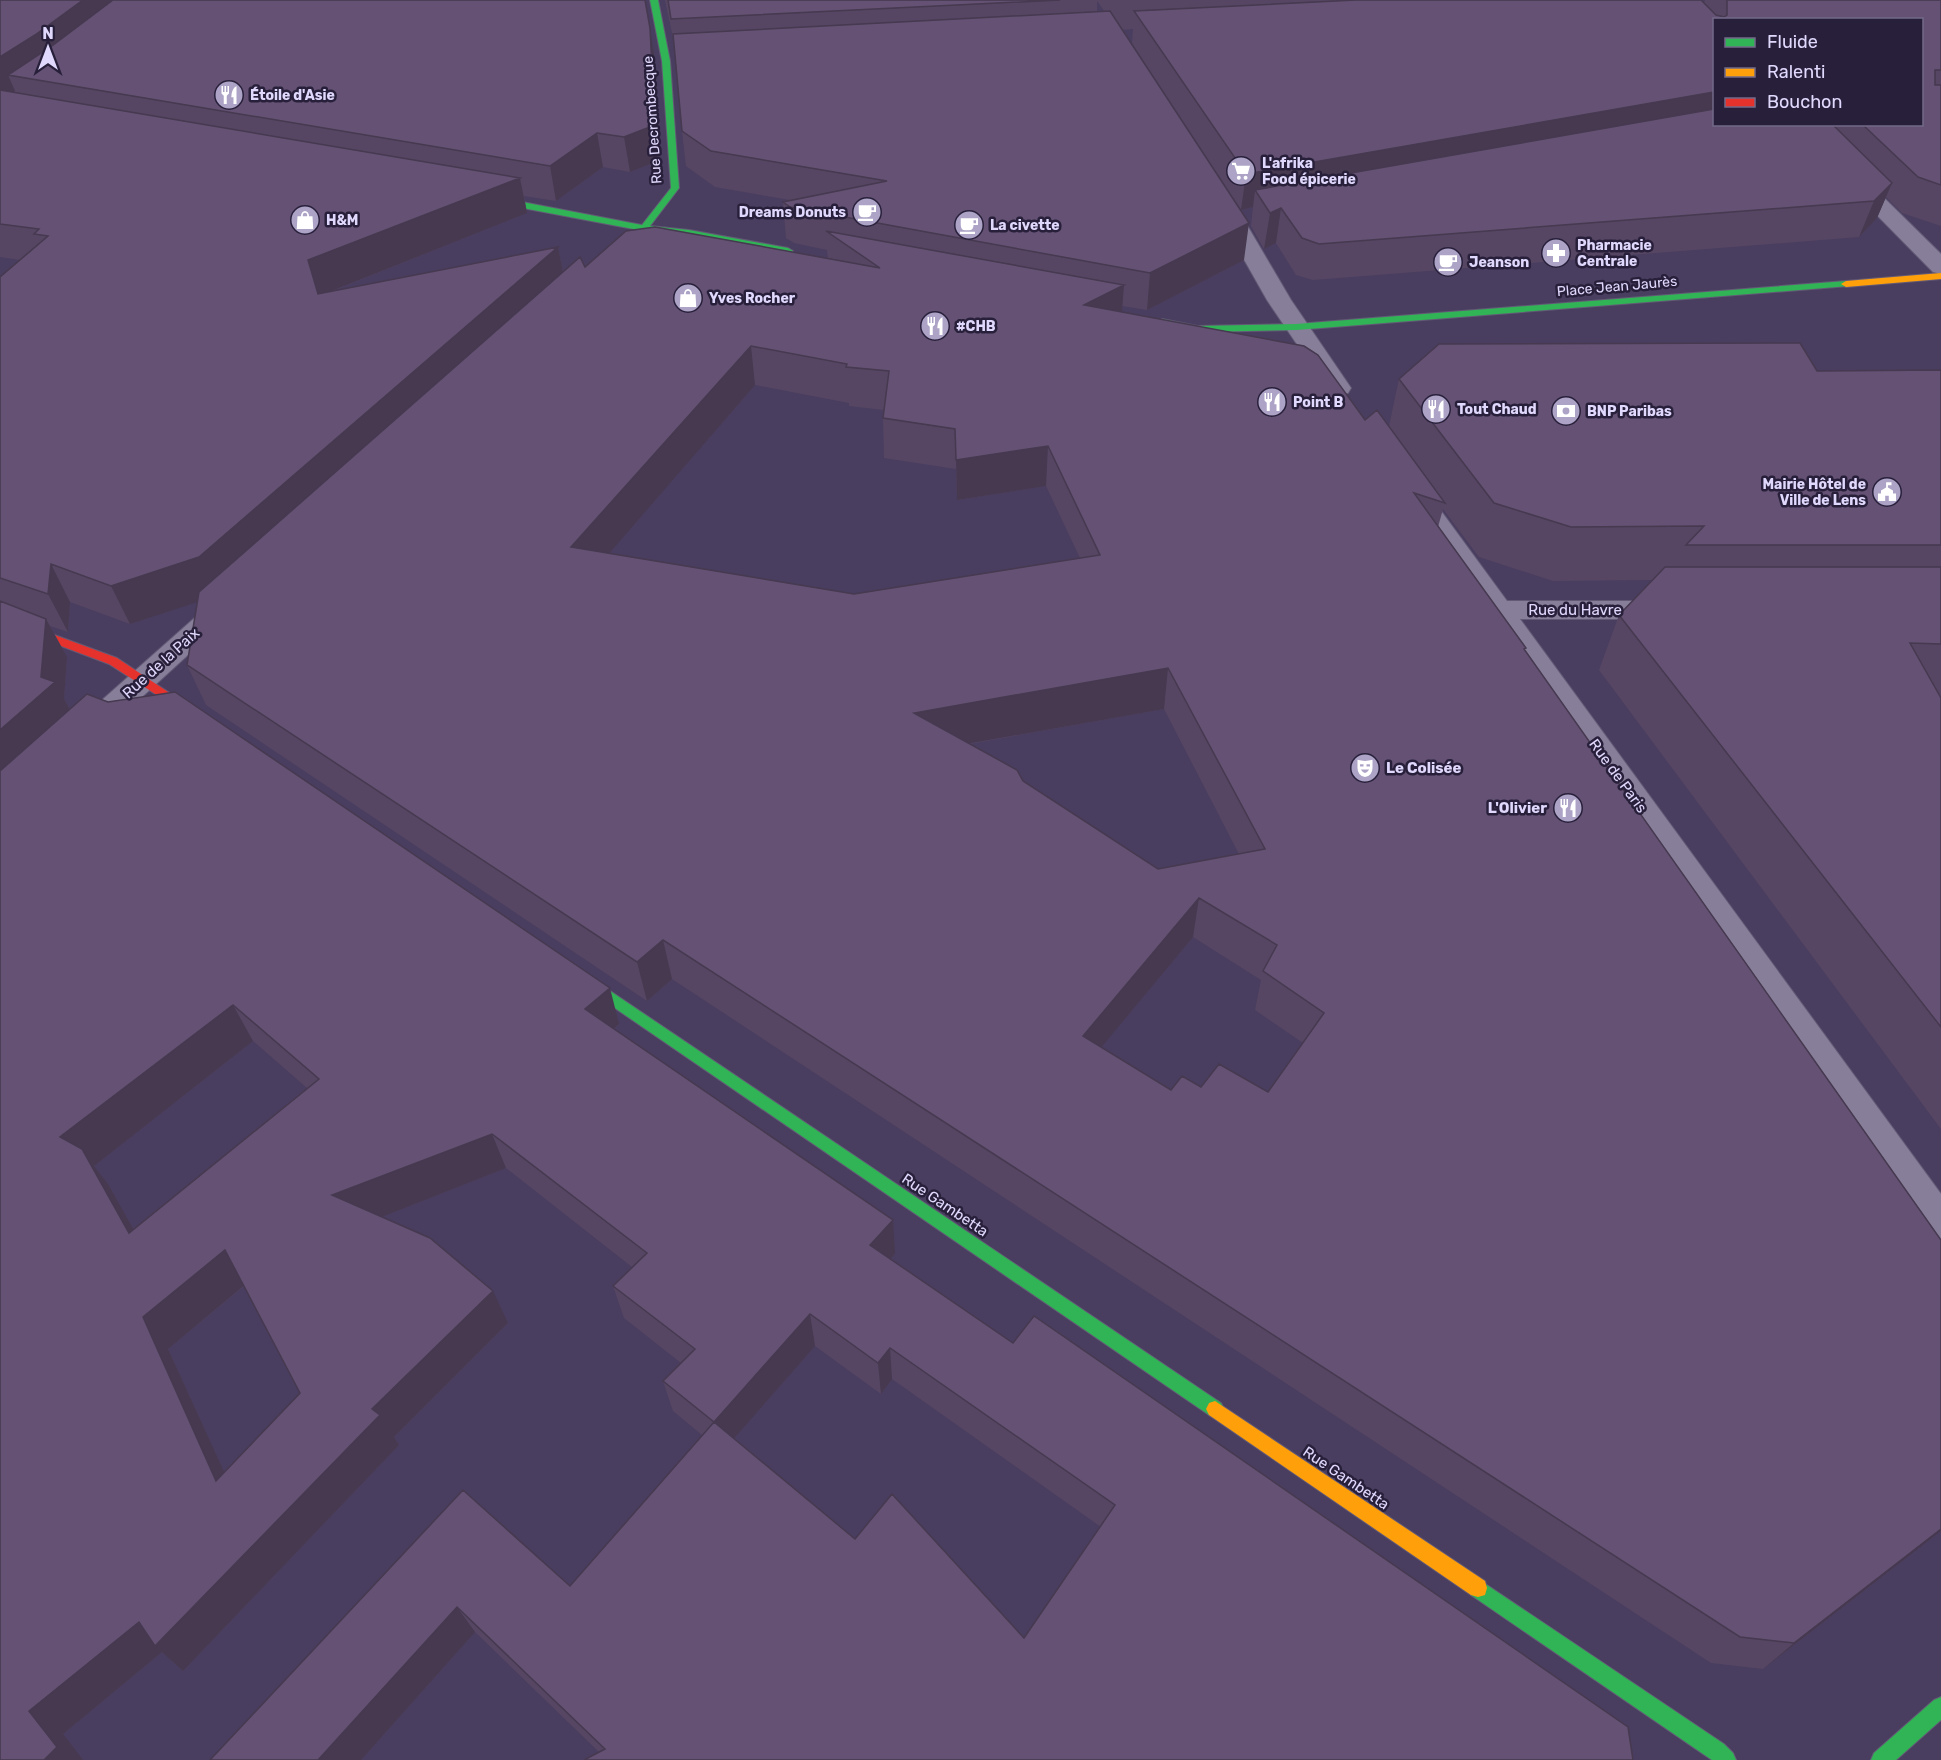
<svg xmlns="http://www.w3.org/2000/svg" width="1941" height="1760" viewBox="0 0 1941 1760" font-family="Rubik,sans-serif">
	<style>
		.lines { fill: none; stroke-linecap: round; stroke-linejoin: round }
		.street-casing { stroke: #635a76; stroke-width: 2 }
		.fast-casing { stroke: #635a76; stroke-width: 2 }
		.slow-casing { stroke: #635a76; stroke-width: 2 }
		.jam-casing { stroke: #635a76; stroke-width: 2 }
		.street { fill: #877f9a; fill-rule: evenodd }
		.fast { fill: #30b455; fill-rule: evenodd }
		.slow { fill: #ff9f0a; fill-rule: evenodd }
		.jam { fill: #e5322d; fill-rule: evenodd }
		.wall { fill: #564663; fill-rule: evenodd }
		.shaded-wall { fill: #463950 }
		.building { fill: #645173; stroke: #463950; stroke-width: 1.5; fill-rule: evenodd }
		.labels { text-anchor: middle; stroke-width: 5; stroke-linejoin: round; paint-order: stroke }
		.far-poi-label { font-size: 14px; font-weight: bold; fill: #e1d9fd; stroke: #28203b; text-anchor: start }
		.far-street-label { font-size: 14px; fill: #e1d9fd; stroke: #28203b }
		.street-label { font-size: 15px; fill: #e1d9fd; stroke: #28203b }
		.poi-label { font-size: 15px; font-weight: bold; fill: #e1d9fd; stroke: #28203b; text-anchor: start }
	</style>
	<rect width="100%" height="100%" fill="#493e5f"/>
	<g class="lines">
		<!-- street casing -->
		<g class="street-casing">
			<path id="street" d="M1787,124H1809L1941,254V274L1933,272Z
				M1223,197L1231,198L1234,203L1291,300L1351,388L1348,393L1339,395L1330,393L1267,300L1212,203L1215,198Z
				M1413,483L1422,485L1507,601H1670L1680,603L1684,610L1680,617L1670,619H1520L1941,1194V1242L1927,1237L1404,497L1400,491L1404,485Z
				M226,596L236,599L240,605L236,611L97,738L86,742L75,738L71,731L75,724L216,599Z"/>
		</g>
		<!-- fast casing -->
		<g class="fast-casing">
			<path id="fast" d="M650,0H658L670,61L679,188L650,226L689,230L788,248L793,251L791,253L689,236L644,231L481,200L477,197L481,194L642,225L671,188L662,61Z
				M1846,281L1851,284L1849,286L1296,330L1197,332L1157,322L1162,319L1197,326L1296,324Z
				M576,968L1221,1403L1224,1409L1221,1415L1215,1417L1209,1415L571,978L569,974L571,970Z
				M1478,1579L1724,1744L1733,1753L1736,1760H1712L1471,1595L1469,1588L1471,1581Z
				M1941,1697V1720L1896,1760H1871L1874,1753L1934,1700Z"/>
		</g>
		<!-- slow casing -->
		<g class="slow-casing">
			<path id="slow" d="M1941,273V279L1846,287L1841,284L1846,281Z
				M1215,1401L1485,1581L1487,1588L1485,1595L1478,1597L1471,1595L1209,1415L1206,1409L1209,1403Z"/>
		</g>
		<!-- jam casing -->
		<g class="jam-casing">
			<path id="jam" d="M0,615L117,658L207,718L201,722L197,721L109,664L0,623Z"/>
		</g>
		<!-- street -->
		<use href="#street" class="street"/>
		<!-- fast -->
		<use href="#fast" class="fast"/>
		<!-- slow -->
		<use href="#slow" class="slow"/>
		<!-- jam -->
		<use href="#jam" class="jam"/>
	</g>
	<!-- wall -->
	<path class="wall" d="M0,0L655,61L660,160L630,172L603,167L556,201L524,196L527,213L330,292L558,247L563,272L585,267L828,258L827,250L794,243L786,238L783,202L790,200L715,187L686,166L682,131L675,47L665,0H1701L1704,3L1705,0H1941V226L1902,213L1886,197L1877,218L1859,237L1313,280L1296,275L1276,243L1264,249L1251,226L1253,207L1241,210L1132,44L1133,29L1122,30L1244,260L1147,310L1122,306V312L1365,420L1389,426L1399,379L1817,371L1941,370V1129L1599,670L1619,615L1652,580L1553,581L1479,557L1443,509L1438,527L1941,1240V1531L1763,1669L1711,1663L672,979L647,1001L206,705L187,665L198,601L130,624L70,602L68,632L50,626L67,657L64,699L70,709L619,1024L614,1029L895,1254L890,1259L1013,1343L1628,1727L599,1752L475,1632L361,1760L463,1490L570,1586L702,1435L673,1411L663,1381L681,1363L624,1318L613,1286L632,1267L506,1168L381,1217L508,1323L394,1437L399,1445L183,1671L162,1652L63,1734L0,1760V277L20,260L0,257ZM1097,1L1105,12H1097ZM1714,20L1922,124H1714ZM755,385L849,403V406L884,410L883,418L884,458L956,469L957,500L1046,486L1080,558L854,594L609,553ZM1164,709L1239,854L1158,869L1023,781L969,744ZM1193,937L1261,980L1255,1010L1303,1043L1268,1092L1201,1087L1171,1090L1101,1047ZM253,1041L307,1088L133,1229L108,1184L94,1166ZM244,1286L300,1393L224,1472L168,1349ZM815,1346L881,1394L892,1379L1101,1527L1024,1638L855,1539L734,1438Z"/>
	<!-- shaded-wall -->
	<path class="shaded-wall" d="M83,0H139L8,75L15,91L0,100V57Z
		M650,28L655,61L660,160L630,172L624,137Z
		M1714,92V124L1255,190L1253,207L1241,210L1246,174Z
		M597,133L603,167L556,201L550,166Z
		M520,178L527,213L319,296L330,331L308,260Z
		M1892,183L1877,218L1859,237L1874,201Z
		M1281,208L1276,243L1264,249L1270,213Z
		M1249,223L1244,260L1147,310L1150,273Z
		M558,247L565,283L216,596L130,624L111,586Z
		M1124,285L1121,324L1084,305Z
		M751,346L755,385L580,587L571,547Z
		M1048,446L1046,486L957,500L956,460Z
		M51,564L70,602L68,632L48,594Z
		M46,619L67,657L64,699L76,720L0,788V730L41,677Z
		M1168,668L1164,709L915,753L914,713Z
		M1199,898L1193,937L1079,1074L1083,1036Z
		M663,940L672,979L647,1001L637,962Z
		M610,988L619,1024L596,1045L585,1009Z
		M233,1005L253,1041L94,1166L108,1184L154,1266L129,1233L60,1137Z
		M492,1134L506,1168L351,1229L332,1195Z
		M893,1220L895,1254L873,1278L870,1245Z
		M225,1250L247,1283L168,1349L241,1509L216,1481L143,1317Z
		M493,1291L508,1323L394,1437L399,1445L183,1671L162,1652L63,1734L83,1760H44L29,1711L372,1409Z
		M810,1314L815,1346L722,1452L714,1422Z
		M890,1348L892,1379L881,1394L878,1363Z
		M1941,1529V1531L1763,1669L1794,1643Z
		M457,1607L475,1632L361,1760H318Z"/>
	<!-- building -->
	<path class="building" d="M0,0H83L35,35L0,57Z
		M113,0H645L650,28L655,125L624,137L597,133L550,166L8,75L52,46Z
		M668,0H1060L671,19Z
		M1356,0H1701L1716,15L1724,17L1727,15V0H1941V70H1935V85H1941V185L1918,177L1862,124H1922V20H1714V92L1246,174L1134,11Z
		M1110,11L1249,223L1150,273L790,207L783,202L887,181L711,151L682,131L673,34Z
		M0,90L520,178L308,260L318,294L558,247L199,557L111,586L51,564L48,594L0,578V277L48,236L34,234L39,229L0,224Z
		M1714,109V124H1832L1892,183L1874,201L1319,244L1302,238L1281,208L1270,213L1255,190Z
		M655,227L880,268L826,231L1124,285L1084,305L1304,346L1318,355L1365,420L1377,410L1445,503L1414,493L1526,648L1524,649L1941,1240V1529L1794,1643L1740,1637L663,940L637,962L187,665L199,592L580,257L585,267L626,231ZM751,346L847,364L846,367L889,371L883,418L955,429L956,460L1048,446L1100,555L854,594L571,547ZM1168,668L1265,849L1158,869L1023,781L1017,770L914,713ZM1199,898L1277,945L1263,971L1324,1013L1268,1092L1219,1064L1201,1087L1182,1076L1171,1090L1083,1036Z
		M1800,343L1817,371L1941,370V545H1686L1704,526L1571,527L1494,503L1399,379L1439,344Z
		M1665,567H1941V644L1910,643L1941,698V1027L1619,615Z
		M0,601L46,619L41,677L55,682L0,730Z
		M175,692L610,988L585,1009L893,1220L870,1245L1013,1343L1034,1316L1628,1727L1633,1760H584L605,1749L457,1607L318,1760H210L463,1490L570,1586L714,1422L855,1539L892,1494L1024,1638L1115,1505L890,1348L878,1363L810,1314L714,1422L663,1381L695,1349L613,1286L647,1253L492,1134L332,1195L430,1238L493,1291L372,1409L380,1415L155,1646L139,1622L29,1711L57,1747L44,1760H0V771L87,694L108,702ZM233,1005L319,1079L129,1233L82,1149L60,1137ZM225,1250L300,1393L216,1481L143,1317Z"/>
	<!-- icons -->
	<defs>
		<g id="restaurant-disc" transform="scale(1.5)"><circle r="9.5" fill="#aca3c6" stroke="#28203b"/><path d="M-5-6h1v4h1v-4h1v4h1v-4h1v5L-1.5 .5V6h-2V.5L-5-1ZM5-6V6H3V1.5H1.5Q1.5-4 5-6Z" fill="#fff"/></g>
		<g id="supermarket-disc" transform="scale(1.5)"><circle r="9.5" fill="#aca3c6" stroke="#28203b"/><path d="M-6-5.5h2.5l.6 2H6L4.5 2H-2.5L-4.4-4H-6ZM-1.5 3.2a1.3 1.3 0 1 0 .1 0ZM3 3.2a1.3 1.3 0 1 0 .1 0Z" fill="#fff"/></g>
		<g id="cafe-disc" transform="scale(1.5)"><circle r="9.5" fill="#aca3c6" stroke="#28203b"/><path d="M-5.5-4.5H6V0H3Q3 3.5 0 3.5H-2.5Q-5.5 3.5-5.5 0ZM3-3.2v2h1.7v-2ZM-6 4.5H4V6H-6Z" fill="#fff"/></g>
		<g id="shop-disc" transform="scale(1.5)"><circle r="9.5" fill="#aca3c6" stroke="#28203b"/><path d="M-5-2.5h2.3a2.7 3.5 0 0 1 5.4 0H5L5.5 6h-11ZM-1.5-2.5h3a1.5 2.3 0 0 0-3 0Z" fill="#fff"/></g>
		<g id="pharmacy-disc" transform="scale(1.5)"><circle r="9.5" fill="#aca3c6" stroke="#28203b"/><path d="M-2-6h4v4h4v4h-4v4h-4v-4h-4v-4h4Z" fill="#fff"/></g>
		<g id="bank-disc" transform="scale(1.5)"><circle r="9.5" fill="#aca3c6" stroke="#28203b"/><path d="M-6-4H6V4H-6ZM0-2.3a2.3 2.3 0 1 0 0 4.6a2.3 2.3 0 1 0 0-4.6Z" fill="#fff"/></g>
		<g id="civic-disc" transform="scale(1.5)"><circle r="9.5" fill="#aca3c6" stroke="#28203b"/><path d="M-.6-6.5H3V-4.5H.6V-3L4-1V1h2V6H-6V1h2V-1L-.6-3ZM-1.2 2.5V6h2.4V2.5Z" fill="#fff"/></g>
		<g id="theatre-disc" transform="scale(1.5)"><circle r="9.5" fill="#aca3c6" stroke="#28203b"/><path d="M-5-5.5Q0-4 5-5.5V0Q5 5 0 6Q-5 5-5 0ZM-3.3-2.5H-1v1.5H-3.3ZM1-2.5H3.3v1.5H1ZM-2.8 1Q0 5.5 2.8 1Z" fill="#fff"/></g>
	</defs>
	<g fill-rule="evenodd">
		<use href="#restaurant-disc" x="229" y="95"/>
		<use href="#supermarket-disc" x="1241" y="171"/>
		<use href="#cafe-disc" x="867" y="212"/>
		<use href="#shop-disc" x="305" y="220"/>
		<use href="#cafe-disc" x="969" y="225"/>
		<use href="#pharmacy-disc" x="1556" y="253"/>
		<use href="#cafe-disc" x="1448" y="262"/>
		<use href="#shop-disc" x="688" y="298"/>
		<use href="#restaurant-disc" x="935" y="326"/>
		<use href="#restaurant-disc" x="1272" y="402"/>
		<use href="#restaurant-disc" x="1436" y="409"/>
		<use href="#bank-disc" x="1566" y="411"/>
		<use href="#civic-disc" x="1887" y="492"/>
		<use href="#theatre-disc" x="1365" y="768"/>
		<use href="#restaurant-disc" x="1568" y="808"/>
	</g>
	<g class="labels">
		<!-- far-poi labels -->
		<g class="far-poi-label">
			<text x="250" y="100">Étoile d'Asie</text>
			<text x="1262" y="168">L'afrika<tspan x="1262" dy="16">Food épicerie</tspan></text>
			<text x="846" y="217" text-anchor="end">Dreams Donuts</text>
			<text x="326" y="225">H&amp;M</text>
			<text x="990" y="230">La civette</text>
			<text x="1577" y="250">Pharmacie<tspan x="1577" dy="16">Centrale</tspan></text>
			<text x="1469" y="267">Jeanson</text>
			<text x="709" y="303">Yves Rocher</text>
			<text x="956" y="331">#CHB</text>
			<text x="1293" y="407">Point B</text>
			<text x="1457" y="414">Tout Chaud</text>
			<text x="1587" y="416">BNP Paribas</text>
			<text x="1866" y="489" text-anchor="end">Mairie Hôtel de<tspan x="1866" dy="16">Ville de Lens</tspan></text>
		</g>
		<!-- far-street labels -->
		<g class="far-street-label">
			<text transform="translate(652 120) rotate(-94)" y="5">Rue Decrombecque</text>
			<text transform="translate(1617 286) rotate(-5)" y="5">Place Jean Jaurès</text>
		</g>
		<!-- street labels -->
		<g class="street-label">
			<text x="1575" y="615">Rue du Havre</text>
			<text transform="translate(161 663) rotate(-42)" y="5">Rue de la Paix</text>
			<text transform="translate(1618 776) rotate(54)" y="5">Rue de Paris</text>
			<text transform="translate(945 1205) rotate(34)" y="5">Rue Gambetta</text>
			<text transform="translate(1346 1478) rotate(34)" y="5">Rue Gambetta</text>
		</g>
		<!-- poi labels -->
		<g class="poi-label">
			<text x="1386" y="773">Le Colisée</text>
			<text x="1547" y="813" text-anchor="end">L'Olivier</text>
		</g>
	</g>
	<!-- legend -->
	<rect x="1713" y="18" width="210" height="108" fill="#28203b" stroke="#726a89" stroke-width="1.5"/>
	<rect x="1725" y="38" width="30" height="9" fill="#30b455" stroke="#726a89" stroke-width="1.5"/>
	<text x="1767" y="48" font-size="18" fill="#e1d9fd">Fluide</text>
	<rect x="1725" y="68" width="30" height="9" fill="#ff9f0a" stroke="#726a89" stroke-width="1.5"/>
	<text x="1767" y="78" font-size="18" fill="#e1d9fd">Ralenti</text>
	<rect x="1725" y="98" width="30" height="9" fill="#e5322d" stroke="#726a89" stroke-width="1.5"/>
	<text x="1767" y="108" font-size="18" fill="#e1d9fd">Bouchon</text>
	<!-- north arrow -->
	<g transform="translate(48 48)" stroke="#28203b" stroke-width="4.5" paint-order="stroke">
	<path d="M0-4.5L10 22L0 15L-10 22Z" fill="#e1d9fd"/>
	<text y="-9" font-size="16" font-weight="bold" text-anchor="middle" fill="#e1d9fd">N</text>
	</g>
</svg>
